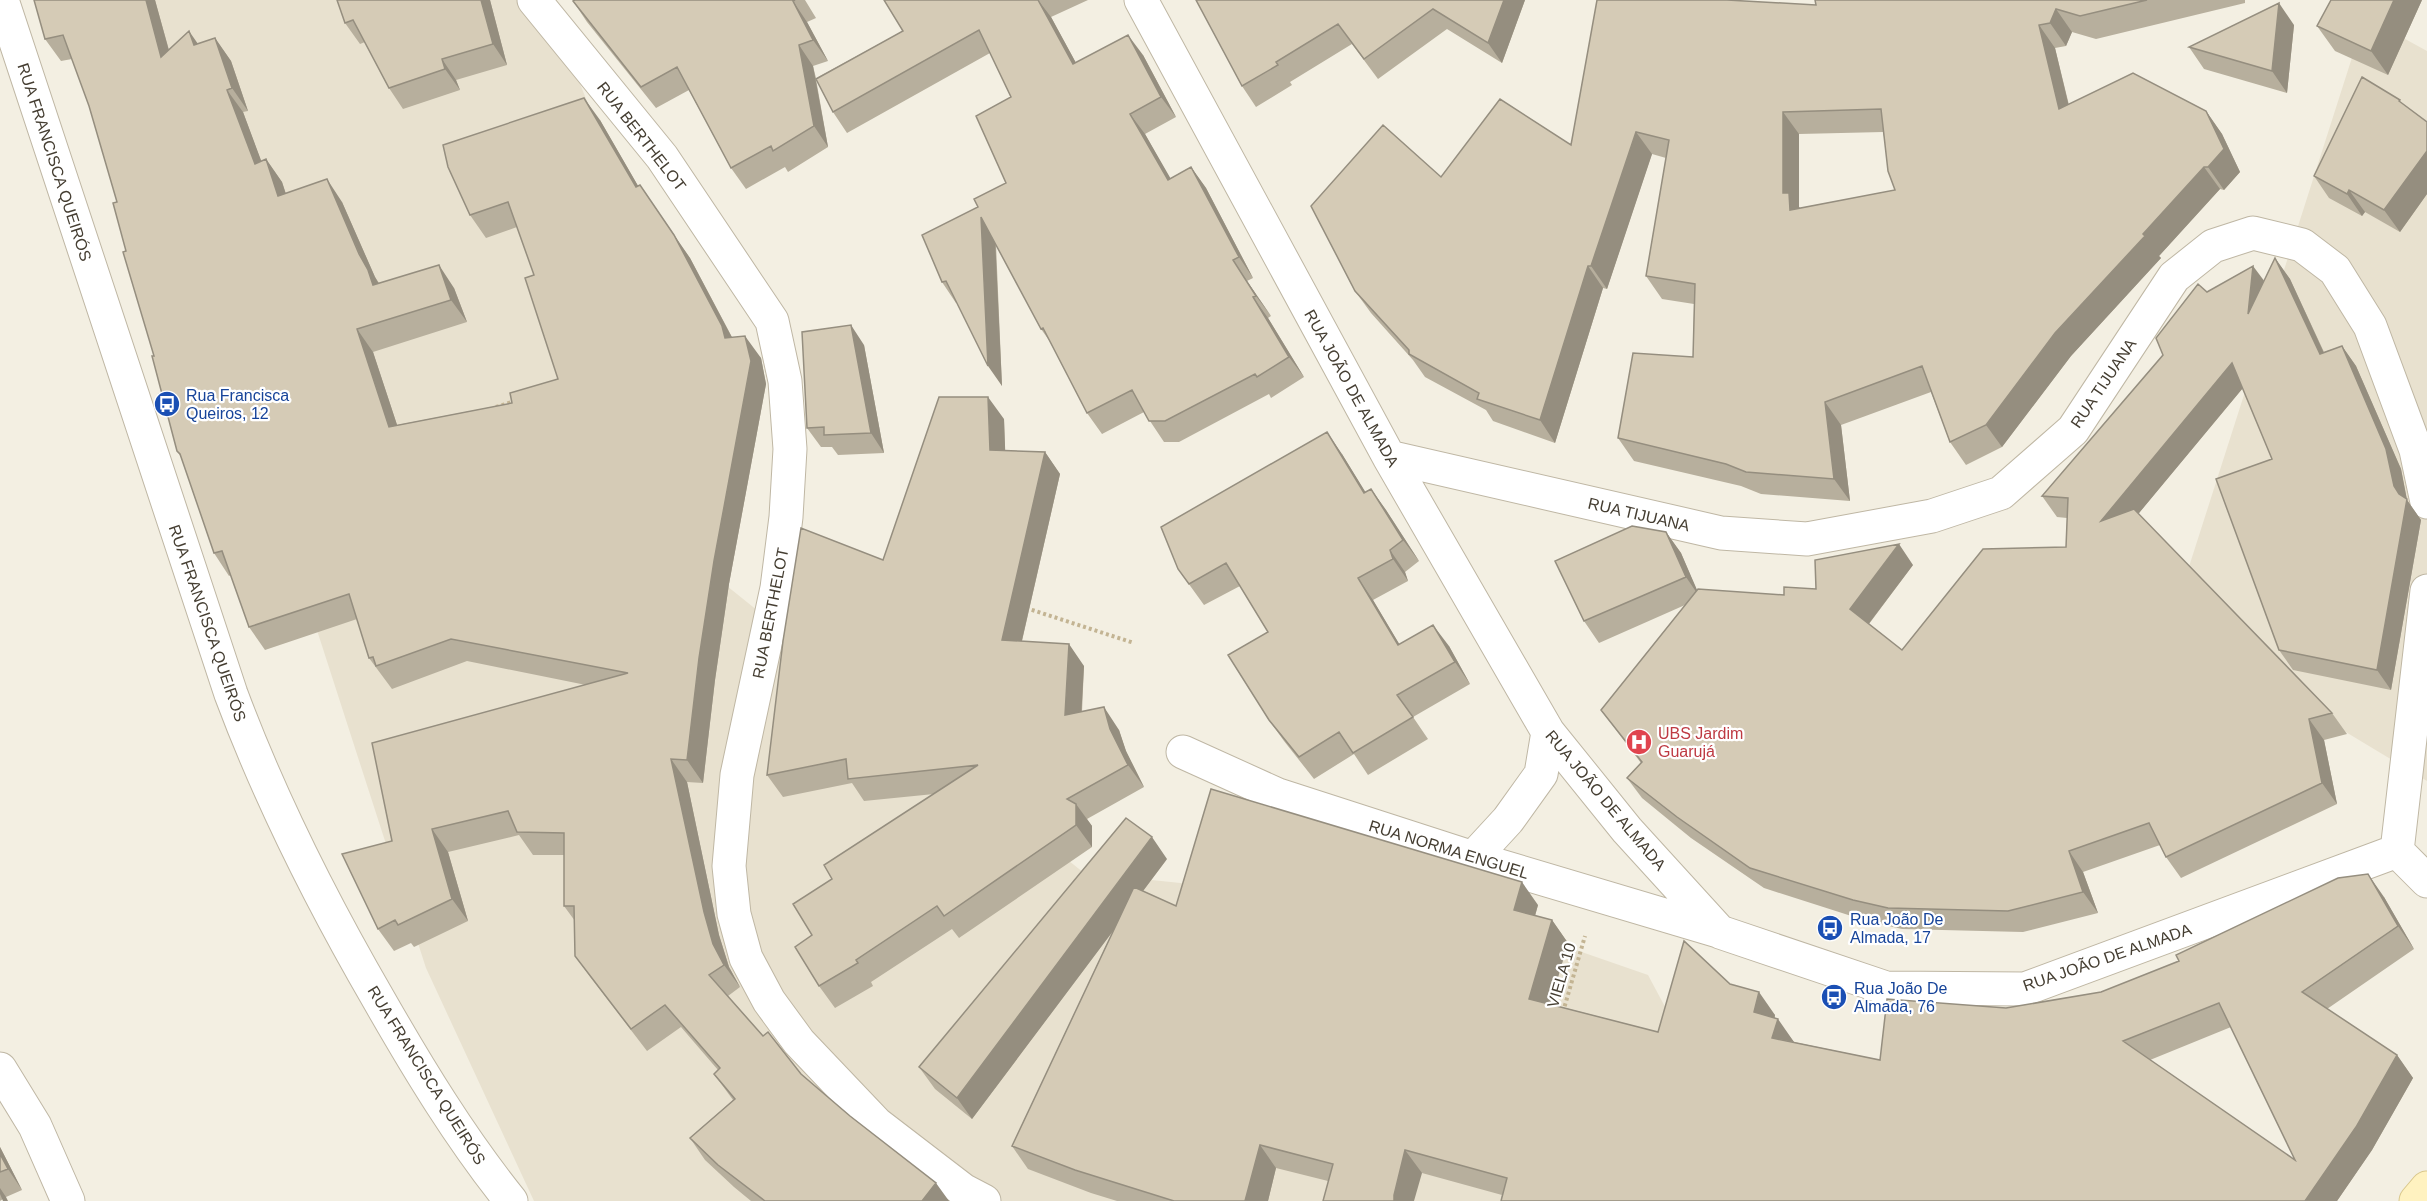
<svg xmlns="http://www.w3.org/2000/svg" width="2427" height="1201" viewBox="0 0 2427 1201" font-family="Helvetica,sans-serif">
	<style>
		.residential { fill: #e8e1cf }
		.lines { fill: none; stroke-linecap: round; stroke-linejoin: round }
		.street-casing { stroke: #bfb7a4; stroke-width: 35 }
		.secondary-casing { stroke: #d9c78c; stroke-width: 35 }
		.path { stroke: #c3b493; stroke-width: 4; stroke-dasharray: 3 3; stroke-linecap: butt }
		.street { stroke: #fff; stroke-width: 33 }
		.secondary { stroke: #fff2c0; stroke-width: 33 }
		.wall { fill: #b7af9d; fill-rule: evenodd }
		.shaded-wall { fill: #958e7f }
		.building { fill: #d5cbb6; stroke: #958e7f; stroke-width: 1.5; fill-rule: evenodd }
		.labels { text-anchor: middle; stroke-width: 4.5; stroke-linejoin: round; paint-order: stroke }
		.street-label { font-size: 16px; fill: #453e32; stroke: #fff }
		.transit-label { font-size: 16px; fill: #164399; stroke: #fff; text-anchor: start }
		.health-label { font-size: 16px; fill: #be3a42; stroke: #fff; text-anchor: start }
	</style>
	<rect width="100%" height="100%" fill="#f3efe2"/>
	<!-- residential -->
	<path class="residential" d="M90,0H546L698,375L712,574L1084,873L1469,913L1648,975L1769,1201H534L426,968L253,432Z
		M2365,17L2427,51V781L2170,626Z"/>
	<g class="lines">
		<!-- street casing -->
		<g class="street-casing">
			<path id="street" d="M2,0L231,694C271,801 322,902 379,1000C419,1070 461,1139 511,1201
				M534,0L662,157L772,321L785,381L790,449L786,517L777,588L737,775L729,866L734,914L746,958L769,1001L799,1042L877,1124L963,1190L984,1201
				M1141,0L1389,457L1548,732L1627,830L1720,932L1886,988L2025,989L2397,851
				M1389,457L1721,533L1807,539L1932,516L2001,493L2073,430L2174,277L2213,246L2253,233L2302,245L2335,270L2370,326L2416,450L2427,502
				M1183,752L1278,795L1473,858L1718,931
				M2397,851L2427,591
				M2397,851L2427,881
				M1473,858L1508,820L1541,774L1548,732
				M0,1069L35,1126L68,1201"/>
		</g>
		<!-- secondary casing -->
		<g class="secondary-casing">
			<path id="secondary" d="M2416,1201L2427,1188"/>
		</g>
		<!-- path -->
		<path class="path" d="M496,407L515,401
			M1026,608L1134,643
			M1563,1012L1585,936"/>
		<!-- street -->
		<use href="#street" class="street"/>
		<!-- secondary -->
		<use href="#secondary" class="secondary"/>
	</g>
	<!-- wall -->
	<path class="wall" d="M34,0H155L169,50L198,44L215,38L231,61L248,111L243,112L261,161L266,159L282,182L286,194L342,202L375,277L379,283L454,288L467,322L373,352L397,425L512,403L558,379L534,275L517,227L486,238L470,215L600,120L638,186L690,258L732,337L761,358L766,384L729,584L715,680L703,783L687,782L719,935L729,967L740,987L728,996L763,1036L801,1074L949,1201H751L734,1187L705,1160L690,1138L733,1100L714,1074L718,1070L681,1027L647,1051L591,978L575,956V921L564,906V855H533L519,835L448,852L468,921L414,947L411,943L394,951L378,929L392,841L586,685L467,661L392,689L369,658L357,619L265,650L249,627L231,575L229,576L214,553L181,457L177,451L154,356L126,251L117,202L89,106L72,59L61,61L45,39Z
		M337,0H490L507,65L456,80L460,90L403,109L389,88L365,42L360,44L345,23Z
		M575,0H805L816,18L807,22L828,61L813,66L816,78L903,31L884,0H1088L1051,17L1076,63L1143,55L1176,117L1145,134L1170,179L1191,167L1206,188L1253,278L1247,281L1271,316L1268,318L1304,377L1271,398L1269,394L1179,442H1164L1144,412L1102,434L1087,413L1051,343L1041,329L996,244L1002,386L957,303H956L942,282L978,207L1006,183L1011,97L990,53L847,133L833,112L816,79L828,147L788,172L785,167L746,189L731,168L689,90L656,108L587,22L573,1Z
		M1196,0H1525L1502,63L1447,29L1378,79L1352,44L1290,82L1292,85L1256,107L1242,86Z
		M1815,0H2245V3L2096,39L2072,32L2066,46L2055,48L2069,105L2206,111L2222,134L2240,172L2224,190L2220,189L2159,256L2161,258L2071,356L2002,447L1966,465L1950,442L1931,392L1841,425L1850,501L1761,494L1741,486L1634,461L1618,438L1693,357L1694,304L1662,299L1646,276L1666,158L1652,154L1607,289L1603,288L1555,443L1493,421L1486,410L1425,377L1413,360L1371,313L1355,291L1441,177L1571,145L1740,1L1816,5ZM1883,132L1895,190L1800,208L1799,207V134Z
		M2422,0L2388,75L2335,51L2317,26Z
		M2294,25L2287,93L2204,69L2189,47Z
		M2403,105L2427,122V194L2400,232L2365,212L2362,216L2329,198L2314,176Z
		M2275,258L2290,279L2324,352L2342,346L2356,366L2401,469L2407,500L2421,520L2391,690L2293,670L2279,650L2272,459L2243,388L2138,514L2332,713L2347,734L2324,740L2337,804L2181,878L2166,857L2160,845L2083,872L2098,913L2023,932L1902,929L1867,921L1764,888L1691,838L1642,798L1627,778L1641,763L1601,710L1685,605L1599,643L1584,621L1666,532L1681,553L1697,591L1784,595L1816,589L1913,565L1869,624L1902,650L2066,547L2067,518L2057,517L2042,496L2163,355L2207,292L2264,281Z
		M864,345L884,453L838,455L832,447H821L807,428Z
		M1004,419L1005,451L1045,452L1060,474L1022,641L1084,666L1082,712L1119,730L1126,751L1144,787L1087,819L1092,826V847L959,938L952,929L871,982L873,986L835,1008L819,986L812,935L832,879L934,794L864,801L852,783L783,797L767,775L883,560Z
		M1342,454L1365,492L1371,489L1386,510L1419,561L1405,572L1408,581L1373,600L1399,644L1449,646L1470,684L1413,717L1428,739L1368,775L1354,754L1314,779L1284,741L1269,720L1268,632L1240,586L1204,605L1178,569Z
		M1167,859L1143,891L1176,906L1538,905L1535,916L1552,920L1568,943L1550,1004L1658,1032L1730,984L1775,1015V1018L1794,1042L1880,1060L2006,1008L2101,992L2384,897L2414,949L2327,1009L2397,1055L2413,1078L2372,1150L2337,1201H1501L1502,1195L1422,1173L1328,1181L1276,1168L1268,1201H1117L1091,1193L1028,1169L1012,1146L1113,931L972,1119L935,1089L919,1067ZM2231,1027L2295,1160L2150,1060Z
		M0,1147L22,1190L6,1197L0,1201Z"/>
	<!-- shaded-wall -->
	<path class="shaded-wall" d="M146,0H155L177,80L161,57Z
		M481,0H490L507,65L493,44Z
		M1038,0L1051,17L1088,85L1073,64Z
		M1504,0H1525L1502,63L1488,43Z
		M2394,0H2422L2388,75L2371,51Z
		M793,1L807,22L828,61L813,40Z
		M2279,3L2294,25L2287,93L2272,71Z
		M2056,9L2072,32L2066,46L2050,23Z
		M2039,25L2055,48L2075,132L2059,109Z
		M189,31L205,54L194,45Z
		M1128,35L1143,55L1176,117L1161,97Z
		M215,38L231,61L248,111L232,88Z
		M799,45L813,66L828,147L814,126Z
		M442,59L456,80L460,90L445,69Z
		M227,90L243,112L271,187L255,164Z
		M584,98L600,120L652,210L636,187Z
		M2206,111L2222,134L2240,172L2224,190L2208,167Z
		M1783,112L1799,134V207L1805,215L1790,210L1783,193Z
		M1130,114L1145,134L1183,200L1168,180Z
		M1636,132L1652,154L1607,289L1591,266Z
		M2427,151V194L2400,232L2384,210Z
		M266,159L282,182L294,219L278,196Z
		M1191,167L1206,188L1253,278L1239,257Z
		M2204,167L2220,189L2159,256L2161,258L2071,356L2002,447L1986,425L2055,333L2143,234Z
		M327,179L342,202L375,277L384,293L373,285Z
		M640,185L690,258L738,349L725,338Z
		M2349,190L2365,212L2362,216L2347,194Z
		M981,217L995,237L1002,386L988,366Z
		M2275,258L2290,279L2334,375L2320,354Z
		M1233,260L1247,281L1271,316L1256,296Z
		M439,265L454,288L467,322L451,300Z
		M1588,266L1603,288L1555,443L1540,420Z
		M2253,266L2268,286L2248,314Z
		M1253,297L1268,318L1304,377L1289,357Z
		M851,325L864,345L884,453L871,433Z
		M357,329L373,352L405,449L389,427Z
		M745,336L761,358L766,384L729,584L715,680L703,783L687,760L699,658Z
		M2342,346L2356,366L2401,469L2407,500L2421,520L2391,690L2377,670L2394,486Z
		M2232,363L2247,383L2115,542L2101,521Z
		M988,397L1004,419L1006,472L990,450Z
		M1825,402L1841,425L1850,501L1834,479Z
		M1327,432L1342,454L1379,514L1364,493Z
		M1045,452L1060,474L1017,662L1002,640Z
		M1371,489L1386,510L1419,561L1403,540Z
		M1666,532L1681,553L1701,599L1686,577Z
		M1899,544L1913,565L1864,630L1850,609Z
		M1390,550L1405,572L1408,581L1393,559Z
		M1358,578L1373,600L1413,667L1398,645Z
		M1433,625L1449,646L1470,684L1455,662Z
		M1069,644L1084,666L1080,737L1065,715Z
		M1104,707L1119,730L1126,751L1144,787L1128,765L1110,729Z
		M2309,719L2324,740L2337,804L2322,783Z
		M671,759L687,782L719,935L729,967L740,987L724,965L713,944L704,912Z
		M1076,804L1092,826V847L1076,825Z
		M432,829L448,852L468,921L452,899Z
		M1152,837L1167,859L972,1119L957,1098Z
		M2069,851L2083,872L2098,913L2083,892Z
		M2368,874L2384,897L2414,949L2398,926Z
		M1522,882L1538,905L1530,933L1514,910Z
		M1552,920L1568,943L1545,1022L1529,999Z
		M1759,992L1775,1015L1770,1035L1754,1012Z
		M1778,1019L1794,1042L1772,1038Z
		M2397,1055L2413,1078L2372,1150L2337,1201H2305Z
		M1260,1145L1276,1168L1268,1201H1245Z
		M0,1147L22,1190L8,1169L0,1154Z
		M1405,1150L1422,1173L1414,1201H1394V1195Z
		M936,1183L949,1201H922Z
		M0,1188L6,1197L8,1201H3L0,1194Z"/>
	<!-- building -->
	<path class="building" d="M34,0H146L161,57L189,31L194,45L215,38L232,88L227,90L255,164L266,159L278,196L327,179L359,254L368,270L373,285L439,265L451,300L357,329L389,427L512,403L510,393L558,379L525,278L534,275L508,202L470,215L448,167L443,145L584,98L636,187L640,185L674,235L722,326L725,338L745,336L751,361L714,561L699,658L687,760L671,759L704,912L713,944L724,965L709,975L763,1036L768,1032L801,1074L850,1116L936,1183L922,1201H765L718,1165L690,1138L735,1099L714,1074L720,1068L665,1005L631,1029L575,956L574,906H564V833L517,832L508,811L432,829L452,899L398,925L395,920L378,929L342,854L392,841L372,743L628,673L451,639L376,666L373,657L369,658L349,594L249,627L222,551L214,553L180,454L177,451L152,356H154L123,252L126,251L113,203L117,202L89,106L63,35L45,39Z
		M337,0H481L493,44L442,59L445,69L389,88L353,20L345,23Z
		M575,0H795L793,1L813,40L799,45L814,126L773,151L771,146L731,168L677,67L641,87L573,1Z
		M884,0H1038L1073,64L1128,35L1161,97L1130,114L1168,180L1191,167L1239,257L1233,260L1256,296L1253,297L1289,357L1257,377L1255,374L1165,421H1149L1132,390L1087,413L1043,328L1041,329L981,217L988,366L946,281L942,282L922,235L978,207L974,199L1006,183L976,116L1011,97L979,30L833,112L816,79L903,31Z
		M1196,0H1504L1488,43L1433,9L1364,59L1338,24L1276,62L1278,65L1242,86Z
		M1597,0H1727L1816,5L1815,0H2147L2080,16L2056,9L2050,23L2039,25L2059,109L2133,73L2206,111L2224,149L2208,167H2204L2143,234L2145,236L2055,333L1986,425L1950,442L1922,366L1825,402L1834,479L1746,472L1726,464L1618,438L1633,353L1693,357L1695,284L1646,276L1669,140L1636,132L1591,266H1588L1540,420L1477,399L1479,393L1409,354V350L1355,291L1311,206L1383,125L1441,177L1500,99L1571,145ZM1881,109L1888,171L1895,190L1790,210L1789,193H1783V112Z
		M2331,0H2394L2371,51L2317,26Z
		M2279,3L2272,71L2189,47Z
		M2362,77L2400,100L2399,101L2427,122V151L2384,210L2349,190L2347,194L2314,176Z
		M2275,258L2320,354L2342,346L2386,449L2394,486L2399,494L2407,499L2377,670L2279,650L2216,479L2272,459L2232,363L2101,521L2134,509L2332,713L2309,719L2322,783L2166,857L2149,823L2069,851L2083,892L2008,911L1888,908L1853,900L1750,868L1677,817L1627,778L1642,762L1601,710L1698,589L1784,595V587L1816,589L1815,560L1899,544L1850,609L1902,650L1983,549L2066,547L2068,498L2042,496L2163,355L2156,338L2198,284L2207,292L2253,266L2248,314Z
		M851,325L871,433L824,435V427L807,428L802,332Z
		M939,397H988L990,450L1045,452L1002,640L1069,644L1065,715L1104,707L1110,729L1128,765L1067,799L1076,804V825L944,916L937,906L856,960L858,963L819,986L795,947L812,935L793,904L832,879L824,865L978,765L848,779L846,759L767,775L783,641L801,528L883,560Z
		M1327,432L1364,493L1371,489L1403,540L1390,550L1393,559L1358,578L1398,645L1433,625L1455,662L1397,695L1413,717L1353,753L1339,732L1299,757L1269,720L1228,655L1268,632L1226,563L1189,584L1178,569L1161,527Z
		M1632,526L1666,532L1686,577L1584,621L1555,561Z
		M1211,789L1522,882L1514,910L1552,920L1529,999L1658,1032L1684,941L1730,984L1759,992L1754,1012L1778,1019L1772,1038L1880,1060L1887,999L2006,1008L2101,992L2179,961L2176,955L2338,878L2368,874L2398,926L2302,992L2397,1055L2356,1127L2305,1201H1501L1507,1178L1405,1150L1394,1195V1201H1323L1333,1164L1260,1145L1245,1201H1174L1075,1170L1012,1146L1134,887L1176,906ZM2219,1003L2295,1160L2123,1041Z
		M1126,818L1152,837L957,1098L919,1067Z
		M0,1154L8,1169L0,1172Z"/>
	<!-- icons -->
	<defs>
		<g id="bus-disc" transform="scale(1.35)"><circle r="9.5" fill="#1a4fb4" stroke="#fff"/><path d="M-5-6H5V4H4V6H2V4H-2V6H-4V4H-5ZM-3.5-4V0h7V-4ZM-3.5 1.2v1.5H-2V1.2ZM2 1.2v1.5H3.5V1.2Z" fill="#fff"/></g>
		<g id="hospital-disc" transform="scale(1.35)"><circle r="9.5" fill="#e0444e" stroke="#fff"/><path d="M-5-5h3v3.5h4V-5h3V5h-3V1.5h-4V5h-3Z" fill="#fff"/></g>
	</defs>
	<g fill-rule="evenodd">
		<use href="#bus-disc" x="167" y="404"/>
		<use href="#hospital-disc" x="1639" y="742"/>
		<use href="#bus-disc" x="1830" y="928"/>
		<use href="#bus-disc" x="1834" y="997"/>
	</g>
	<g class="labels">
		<!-- street labels -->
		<g class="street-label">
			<text transform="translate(642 136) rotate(52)" y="6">RUA BERTHELOT</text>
			<text transform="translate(55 162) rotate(72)" y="6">RUA FRANCISCA QUEIRÓS</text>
			<text transform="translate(2103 383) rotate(-56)" y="6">RUA TIJUANA</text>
			<text transform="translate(1352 388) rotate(61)" y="6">RUA JOÃO DE ALMADA</text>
			<text transform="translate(1639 514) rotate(13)" y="6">RUA TIJUANA</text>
			<text transform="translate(770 613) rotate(-79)" y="6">RUA BERTHELOT</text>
			<text transform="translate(208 623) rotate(71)" y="6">RUA FRANCISCA QUEIRÓS</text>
			<text transform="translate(1606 800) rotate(50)" y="6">RUA JOÃO DE ALMADA</text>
			<text transform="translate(1449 849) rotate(17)" y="6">RUA NORMA ENGUEL</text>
			<text transform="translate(2107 957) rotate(-19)" y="6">RUA JOÃO DE ALMADA</text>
			<text transform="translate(1561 975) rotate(-74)" y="6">VIELA 10</text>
			<text transform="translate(427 1075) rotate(58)" y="6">RUA FRANCISCA QUEIRÓS</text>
		</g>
		<!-- transit labels -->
		<g class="transit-label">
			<text x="186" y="401">Rua Francisca<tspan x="186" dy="18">Queiros, 12</tspan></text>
			<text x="1850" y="925">Rua João De<tspan x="1850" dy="18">Almada, 17</tspan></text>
			<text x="1854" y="994">Rua João De<tspan x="1854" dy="18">Almada, 76</tspan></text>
		</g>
		<!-- health labels -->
		<g class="health-label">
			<text x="1658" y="739">UBS Jardim<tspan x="1658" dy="18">Guarujá</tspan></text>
		</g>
	</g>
</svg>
